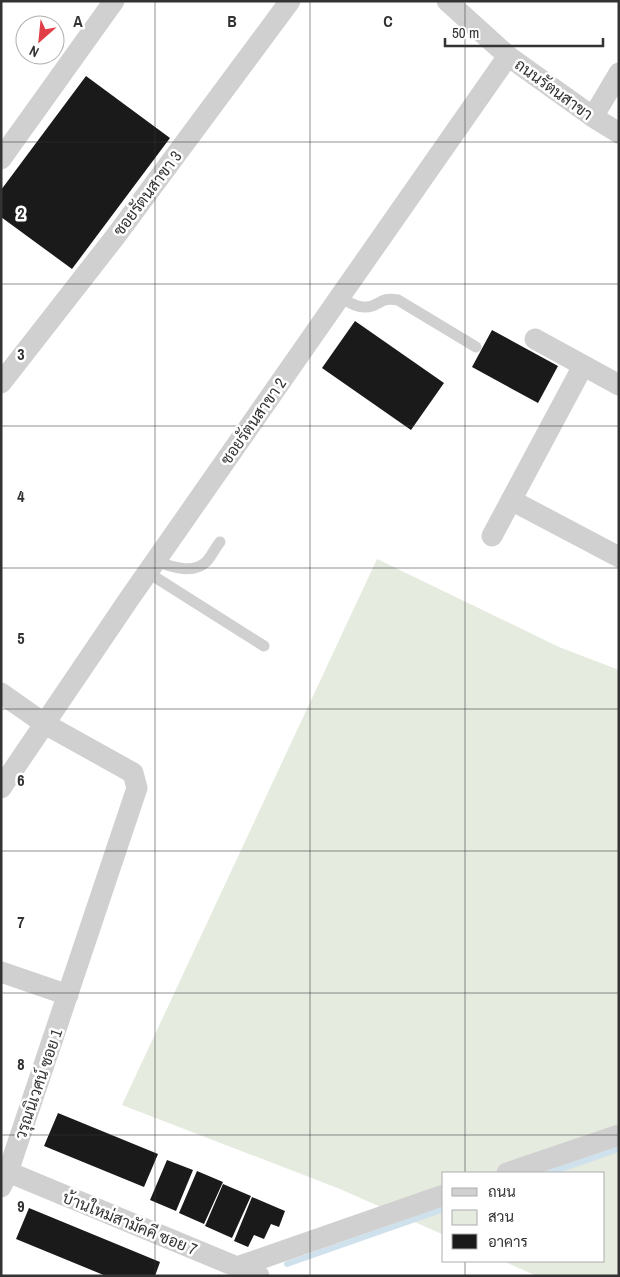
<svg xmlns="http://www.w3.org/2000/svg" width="620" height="1277" viewBox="0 0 620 1277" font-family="'Archivo Narrow',Sarabun,sans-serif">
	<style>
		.green { fill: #e5ebdf }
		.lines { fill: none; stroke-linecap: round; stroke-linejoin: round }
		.stream { stroke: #cfe1ed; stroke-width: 6 }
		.building { fill: #1a1a1a }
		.lane { stroke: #d0d0d0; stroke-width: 11 }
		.street { stroke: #d0d0d0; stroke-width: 21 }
		.grid { fill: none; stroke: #333; stroke-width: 1; stroke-opacity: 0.55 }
		.labels { text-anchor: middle; stroke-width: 5; stroke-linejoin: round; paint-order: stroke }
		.street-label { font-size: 16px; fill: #333; stroke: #fff }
		.grid-label { font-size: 16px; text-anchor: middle; font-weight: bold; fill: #333; stroke: #fff; stroke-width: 5; stroke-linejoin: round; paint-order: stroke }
	</style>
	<rect width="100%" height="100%" fill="#fff"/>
	<!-- green -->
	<path class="green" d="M377,559L559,647L619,670V1276H537L503,1261H604V1173H444V1235L340,1189L122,1105Z"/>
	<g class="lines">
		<!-- stream -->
		<path class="stream" d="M549,1173L619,1149
			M287,1264L444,1209"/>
	</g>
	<!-- building -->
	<path class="building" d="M86,76L170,138L72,269L1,217V190Z
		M355,321L444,383L411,430L322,368Z
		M492,330L558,366L538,403L472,367Z
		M58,1113L158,1154L144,1187L44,1146Z
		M167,1160L193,1170L176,1211L150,1200Z
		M197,1171L223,1182L204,1224L179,1213Z
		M223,1184L251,1196L232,1238L205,1226Z
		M252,1197L285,1211L279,1227L271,1224L264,1239L254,1235L248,1247L234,1241Z
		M29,1208L160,1262L155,1276H106L16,1239Z"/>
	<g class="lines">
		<!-- lane -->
		<path class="lane" d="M339,297C347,301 357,308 366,307C380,307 379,296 398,300L476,347
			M155,561C170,566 192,575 206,562C211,557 215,548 220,542
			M147,572L264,646"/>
		<!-- street -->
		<path class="street" d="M447,1L508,56L593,117L619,133
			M593,117L619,73
			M1,159L114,1
			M535,339L619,385
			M1,383L115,237L290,1
			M511,500L619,557
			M492,536L583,366
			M1,693L45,724L133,773L137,788L8,1172L1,1187
			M1,788L129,599L508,56
			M1,972L68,995
			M1,1169L259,1276
			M507,1173L619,1135
			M237,1267L444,1195"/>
	</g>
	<!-- grid -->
	<path class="grid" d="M155,1V1276M310,1V1276M465,1V1173M1,142H619M1,284H619M1,426H619M1,568H619M1,709H619M1,851H619M1,993H619M1,1135H619M465,1261V1276"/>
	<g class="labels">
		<!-- street labels -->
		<g class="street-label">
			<text transform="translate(554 89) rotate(36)" y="6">ถนนรัตนสาขา</text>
			<text transform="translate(147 193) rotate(-53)" y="6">ซอยรัตนสาขา 3</text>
			<text transform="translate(253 421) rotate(-55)" y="6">ซอยรัตนสาขา 2</text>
			<text transform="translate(38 1084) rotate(-71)" y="6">วรุณนิเวศน์ ซอย 1</text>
			<text transform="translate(130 1223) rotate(22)" y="6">บ้านใหม่สามัคคี ซอย 7</text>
		</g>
	</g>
	<g class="grid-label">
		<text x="78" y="27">A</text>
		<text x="232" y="27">B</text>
		<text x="388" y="27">C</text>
		<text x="21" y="219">2</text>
		<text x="21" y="360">3</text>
		<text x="21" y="502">4</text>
		<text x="21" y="644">5</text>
		<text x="21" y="786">6</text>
		<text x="21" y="928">7</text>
		<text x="21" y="1070">8</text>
		<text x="21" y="1212">9</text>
	</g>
	<!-- border -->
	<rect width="620" height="1277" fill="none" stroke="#333333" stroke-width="5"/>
	<!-- legend -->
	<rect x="442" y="1172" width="162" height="90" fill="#ffffff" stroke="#adadad"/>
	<rect x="452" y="1188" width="25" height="8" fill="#d0d0d0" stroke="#adadad"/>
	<text x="488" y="1197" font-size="15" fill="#333333">ถนน</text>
	<rect x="452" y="1210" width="25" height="15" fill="#e5ebdf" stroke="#adadad"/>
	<text x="488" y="1222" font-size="15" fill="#333333">สวน</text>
	<rect x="452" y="1234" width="25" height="15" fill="#1a1a1a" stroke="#adadad"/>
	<text x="488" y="1247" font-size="15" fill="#333333">อาคาร</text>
	<!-- north arrow -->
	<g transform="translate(40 40) rotate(207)"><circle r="24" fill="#ffffff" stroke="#adadad"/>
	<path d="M0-4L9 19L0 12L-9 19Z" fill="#e13d47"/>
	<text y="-8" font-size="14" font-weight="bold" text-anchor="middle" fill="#333333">N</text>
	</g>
	<!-- scale -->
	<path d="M445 38v8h158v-8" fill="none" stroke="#333333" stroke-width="2.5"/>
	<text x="452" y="38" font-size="15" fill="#333333" stroke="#ffffff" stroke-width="4" paint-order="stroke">50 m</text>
</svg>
